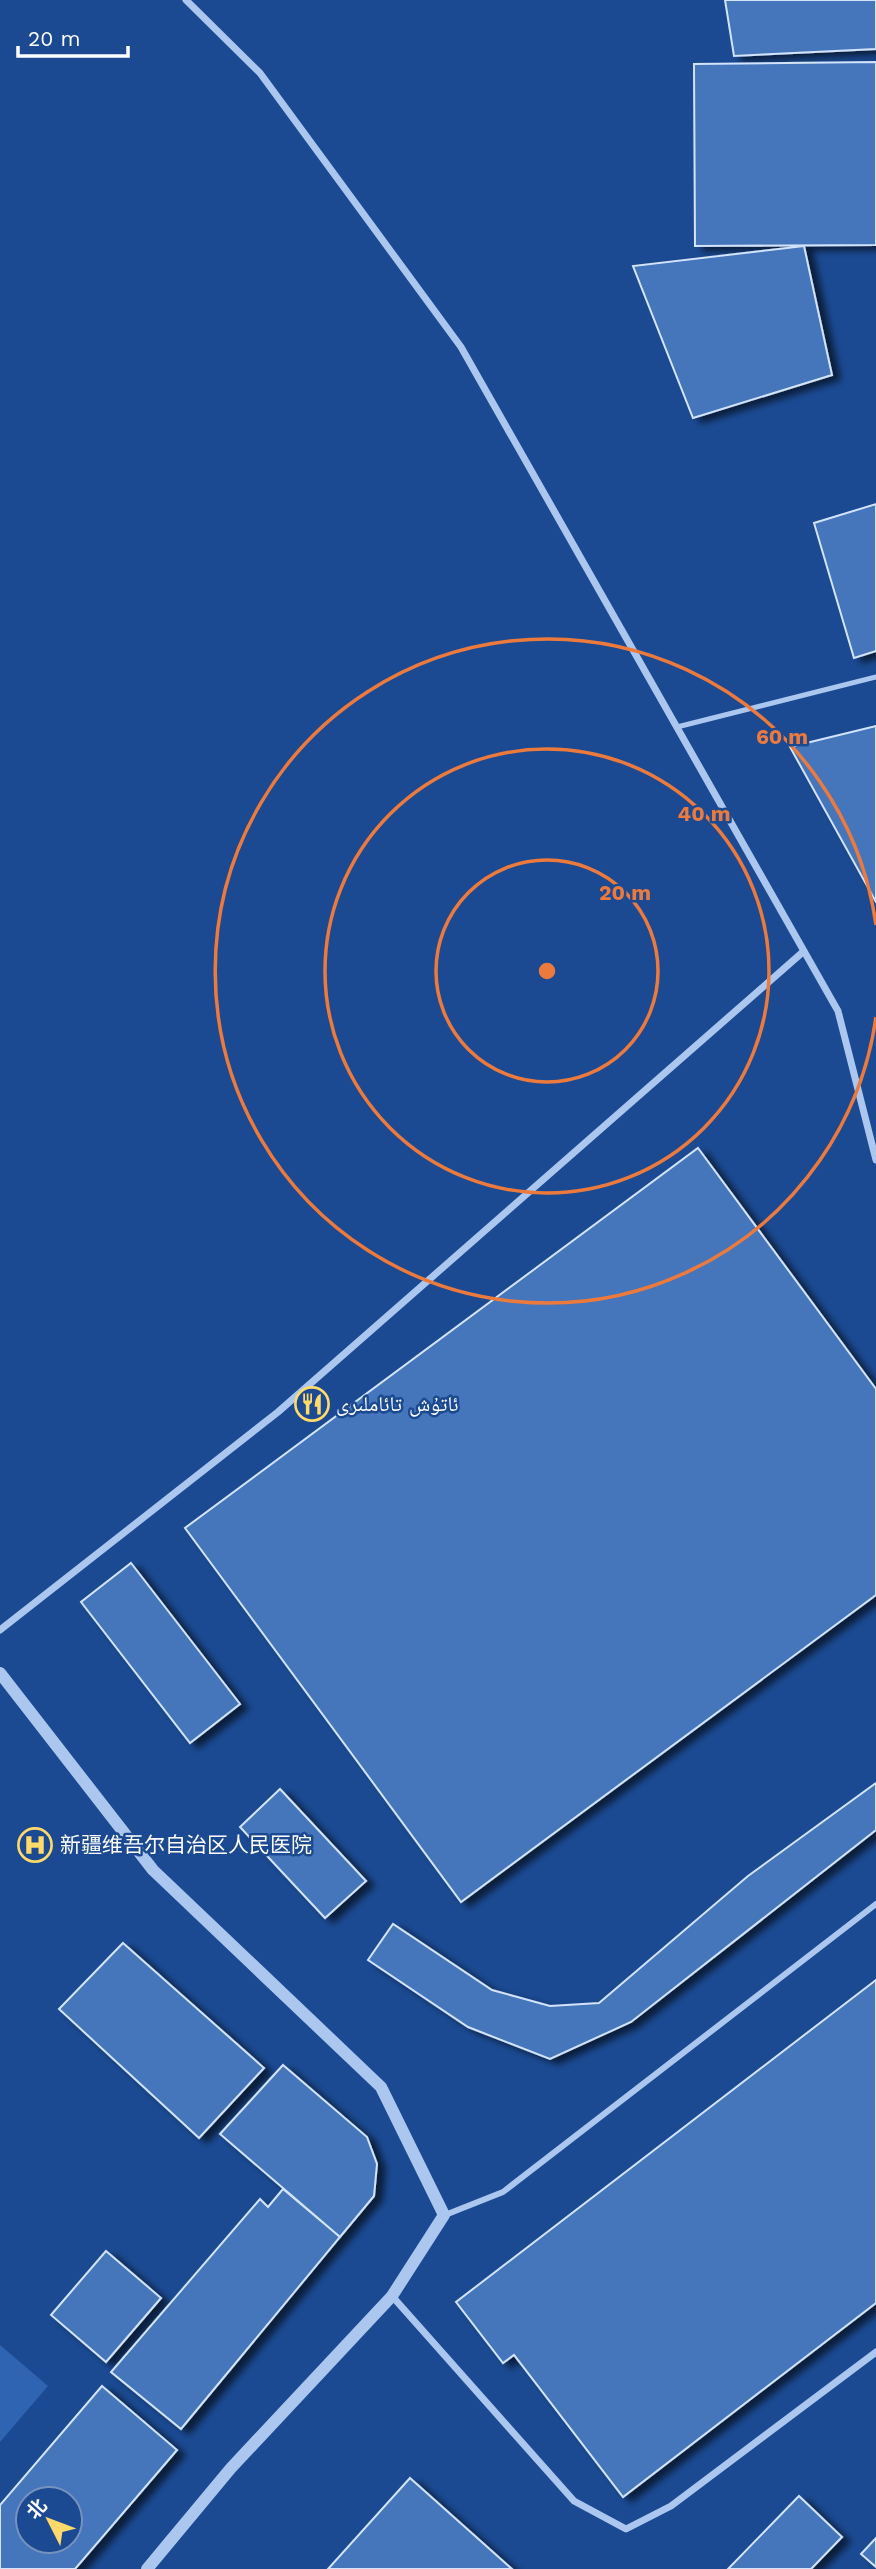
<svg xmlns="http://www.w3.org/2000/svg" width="876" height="2569" viewBox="0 0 876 2569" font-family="'Work Sans','Noto Naskh Arabic','Noto Sans SC',sans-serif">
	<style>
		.green { fill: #2e64b1 }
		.building { fill: #4474ba; stroke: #d2e3fb; stroke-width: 2; fill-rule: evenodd; filter: url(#shadow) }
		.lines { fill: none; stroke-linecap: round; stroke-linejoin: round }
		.service { stroke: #acc7ef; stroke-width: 5 }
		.pedestrian { stroke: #acc7ef; stroke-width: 6 }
		.minor { stroke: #acc7ef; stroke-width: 7 }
		.tertiary { stroke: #acc7ef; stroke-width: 12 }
		.ring { fill: none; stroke: #ed7a3d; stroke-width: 3.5 }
		.labels { text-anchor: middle; stroke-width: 5; stroke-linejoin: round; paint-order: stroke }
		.poi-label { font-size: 21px; fill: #fff; stroke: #1b4a93; text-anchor: start }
		.centre { fill: #ed7a3d; stroke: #1b4a93; stroke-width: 3.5 }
		.ring-label { font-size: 21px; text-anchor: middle; font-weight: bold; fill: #ed7a3d; stroke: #1b4a93; stroke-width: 5; stroke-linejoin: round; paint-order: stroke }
	</style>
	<defs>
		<filter id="shadow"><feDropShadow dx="8" dy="4.5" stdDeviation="3.5" flood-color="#0009"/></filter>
	</defs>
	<rect width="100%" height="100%" fill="#1b4a93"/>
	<!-- green -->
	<path class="green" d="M0,2345L48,2386L0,2442Z"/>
	<!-- building -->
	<path class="building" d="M725,0H876V49L734,56Z
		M876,62V245L695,246L694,64Z
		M804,246L832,375L693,418L633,266Z
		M876,504V651L854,658L814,523Z
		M876,726V902L790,747Z
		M698,1148L876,1389V1595L461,1902L185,1528Z
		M131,1563L240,1704L190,1743L81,1602Z
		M876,1783V1830L631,2022L550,2059L468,2027L368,1960L393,1924L492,1990L550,2006L599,2003L748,1876Z
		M280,1789L366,1881L325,1918L240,1827Z
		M123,1943L264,2068L199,2138L59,2009Z
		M876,1980V2303L623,2497L514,2355L503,2363L456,2302Z
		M283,2065L367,2137L377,2164L374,2196L340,2237L220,2134Z
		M283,2189L340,2237L181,2429L111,2372L260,2199L268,2207Z
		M106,2251L161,2298L106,2362L51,2315Z
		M102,2386L177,2450L75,2569H0V2505ZM28,2499H70V2541H28Z
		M410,2478L512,2569H328Z
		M799,2496L842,2537L811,2569H728Z
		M876,2538V2567L861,2554Z"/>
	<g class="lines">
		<!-- service -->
		<path class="service" d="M677,727L876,677"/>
		<!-- pedestrian -->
		<path class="pedestrian" d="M445,2215L503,2192L876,1904"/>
		<!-- minor -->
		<path class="minor" d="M186,0L260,73L461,347L838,1011L876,1160
			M0,1630L278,1412L804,951
			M392,2296L574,2501L626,2529L671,2506L876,2352"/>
		<!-- tertiary -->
		<path class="tertiary" d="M0,1673L153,1870L381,2087L444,2215L392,2296L231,2468L147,2569"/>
	</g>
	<!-- distance rings -->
	<g class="ring">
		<circle cx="547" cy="971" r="111"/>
		<circle cx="547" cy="971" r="222"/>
		<path d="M876 1017A332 332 0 1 1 876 925"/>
	</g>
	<!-- icons -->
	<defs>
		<g id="restaurant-ring" transform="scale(1.75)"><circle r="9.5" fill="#1b4a93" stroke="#ffda6a" stroke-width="1.5"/><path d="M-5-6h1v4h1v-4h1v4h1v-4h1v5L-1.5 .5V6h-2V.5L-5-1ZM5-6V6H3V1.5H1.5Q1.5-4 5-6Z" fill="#ffda6a"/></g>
		<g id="hospital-ring" transform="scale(1.75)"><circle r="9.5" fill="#1b4a93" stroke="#ffda6a" stroke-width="1.5"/><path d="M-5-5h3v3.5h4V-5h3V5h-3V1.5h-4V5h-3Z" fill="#ffda6a"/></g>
	</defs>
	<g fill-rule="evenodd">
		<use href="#restaurant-ring" x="312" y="1404"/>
		<use href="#hospital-ring" x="35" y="1845"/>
	</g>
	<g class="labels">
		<!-- poi labels -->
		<g class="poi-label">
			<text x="336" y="1411">ئاتۇش تائاملىرى</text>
			<text x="60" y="1852">新疆维吾尔自治区人民医院</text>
		</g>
	</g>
	<circle cx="547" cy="971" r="10" class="centre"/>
	<g class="ring-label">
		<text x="782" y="744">60 m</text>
		<text x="704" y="821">40 m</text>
		<text x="625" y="900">20 m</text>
	</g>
	<!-- north arrow -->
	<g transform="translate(49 2520) rotate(312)"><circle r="33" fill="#1b4a93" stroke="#7692be" stroke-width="2"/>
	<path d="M0-5L12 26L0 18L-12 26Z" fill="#ffda6a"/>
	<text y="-10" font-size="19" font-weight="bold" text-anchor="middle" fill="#ffffff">北</text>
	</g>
	<!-- scale -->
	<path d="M18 46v10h110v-10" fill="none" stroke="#ffffff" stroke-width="3.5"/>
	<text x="28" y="46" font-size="21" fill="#ffffff" stroke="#1b4a93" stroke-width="5" paint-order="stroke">20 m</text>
</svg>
